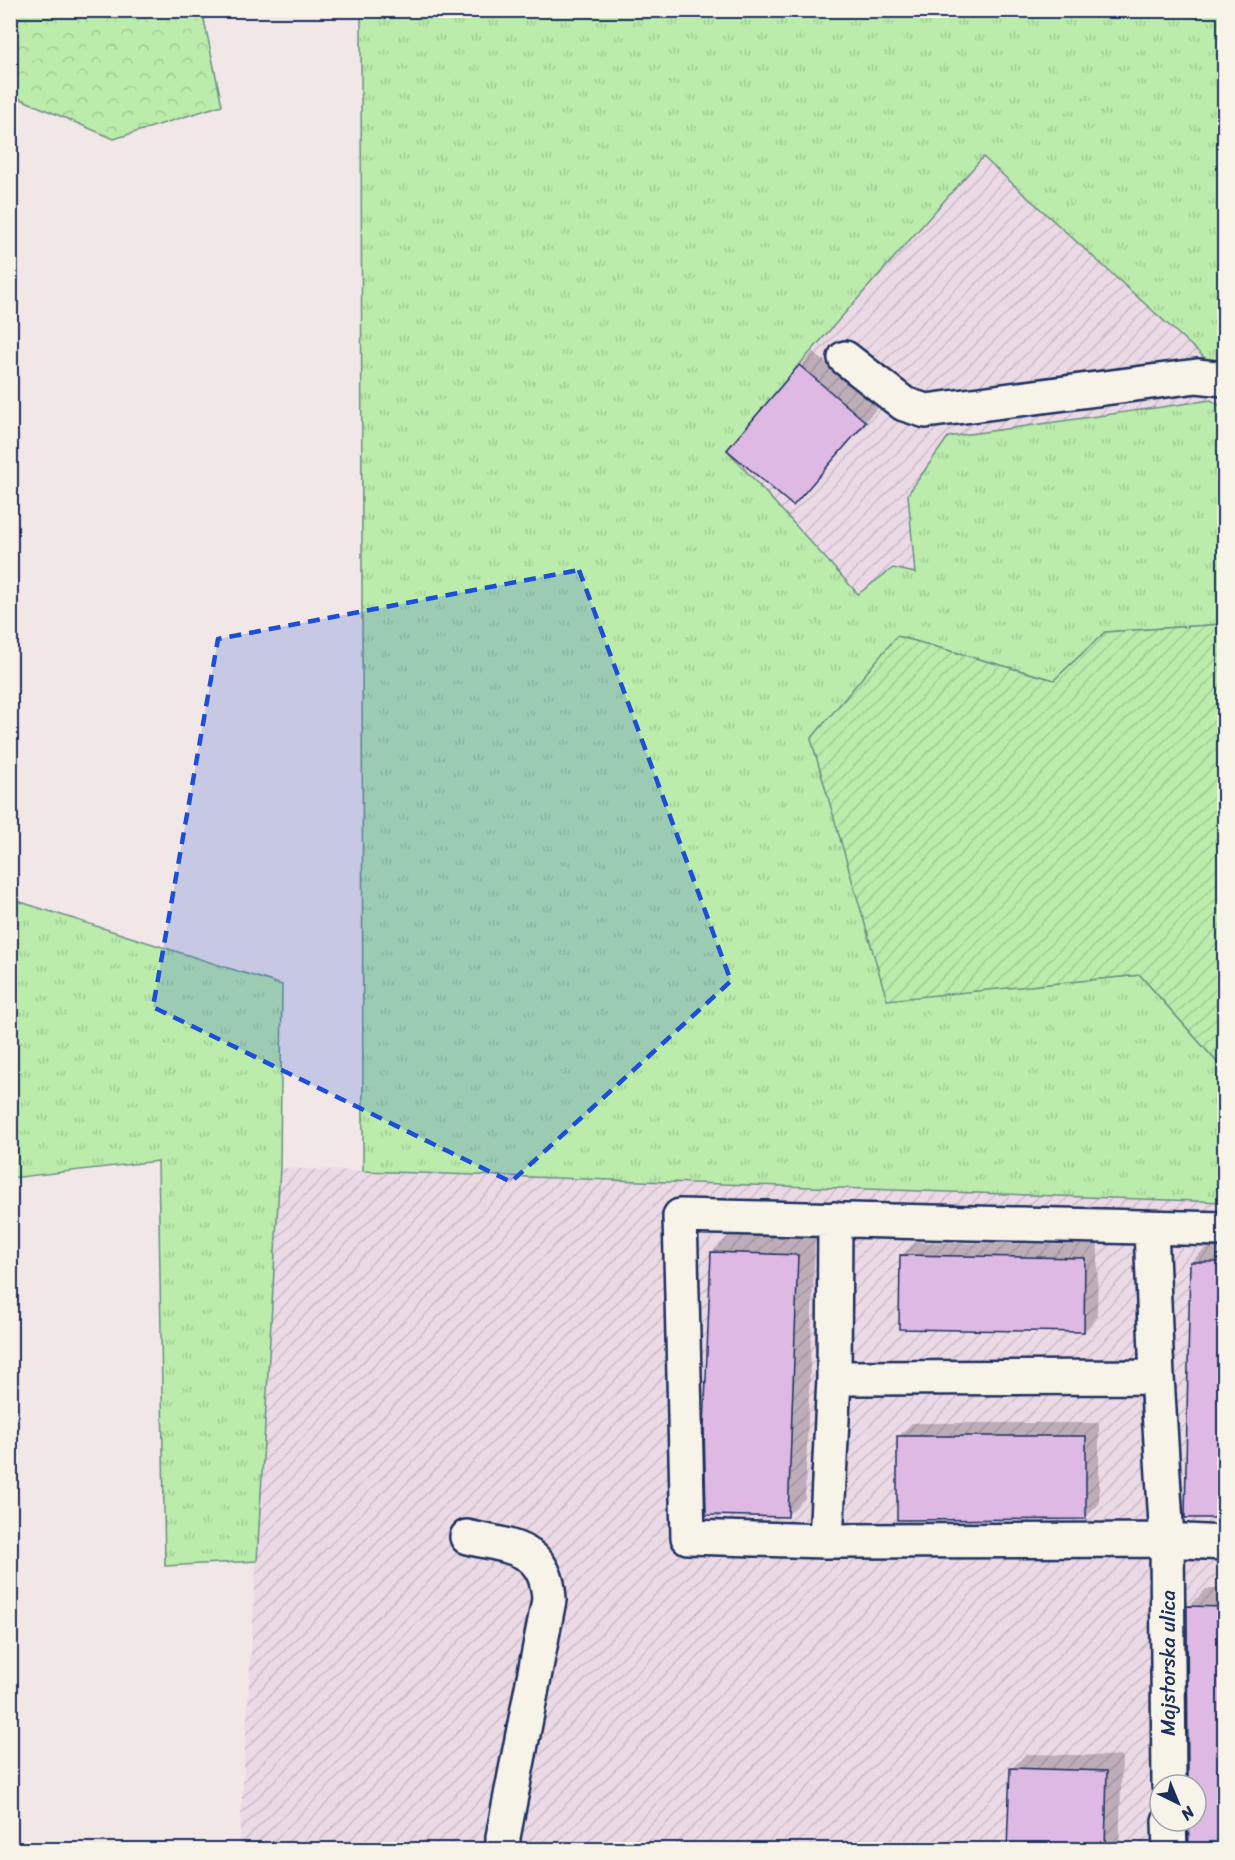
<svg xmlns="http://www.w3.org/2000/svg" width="1235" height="1860" viewBox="0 0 1235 1860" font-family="Sriracha,sans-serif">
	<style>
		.industrial { fill: url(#industrial-furrows); fill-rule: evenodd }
		.grass { fill: url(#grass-tufts); stroke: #6b8e84; stroke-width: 1.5 }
		.forest { fill: url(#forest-crowns); stroke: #6b8e84; stroke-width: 1.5 }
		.garden { fill: url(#garden-furrows); stroke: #6b8e84; stroke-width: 1.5 }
		.shadow { fill: #0003 }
		.building { fill: #ddb9e3; stroke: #1b2f5e; stroke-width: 1.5 }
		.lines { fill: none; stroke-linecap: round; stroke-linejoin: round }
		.minor-casing { stroke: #1b2f5e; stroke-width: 38 }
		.minor { stroke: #f7f3e8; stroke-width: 33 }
		.marked { fill: #1d4ed8; fill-opacity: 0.2; stroke: #1d4ed8; stroke-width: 4.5; stroke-dasharray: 12 8; stroke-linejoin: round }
		.labels { text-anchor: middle; stroke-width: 5; stroke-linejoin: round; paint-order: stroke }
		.street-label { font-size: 20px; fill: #1b2f5e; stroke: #f7f3e8 }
	</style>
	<defs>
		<pattern id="industrial-furrows" width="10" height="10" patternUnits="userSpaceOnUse" patternTransform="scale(1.5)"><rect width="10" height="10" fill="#ecd9e6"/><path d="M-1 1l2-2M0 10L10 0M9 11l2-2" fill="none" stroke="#cabbc8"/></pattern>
		<pattern id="grass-tufts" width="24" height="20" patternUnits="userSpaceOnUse" patternTransform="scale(1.5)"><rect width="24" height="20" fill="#bbecab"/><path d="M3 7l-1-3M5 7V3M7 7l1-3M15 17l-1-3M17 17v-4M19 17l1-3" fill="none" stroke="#a0cb96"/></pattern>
		<pattern id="forest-crowns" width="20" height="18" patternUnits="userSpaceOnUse" patternTransform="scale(1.5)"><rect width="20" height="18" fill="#bbecab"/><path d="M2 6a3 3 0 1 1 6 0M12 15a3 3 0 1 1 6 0" fill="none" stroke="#a0cb96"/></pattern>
		<pattern id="garden-furrows" width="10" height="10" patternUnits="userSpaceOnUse" patternTransform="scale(1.5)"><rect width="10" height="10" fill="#bbecab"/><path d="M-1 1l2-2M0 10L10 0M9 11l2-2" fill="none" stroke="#a0cb96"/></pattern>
	</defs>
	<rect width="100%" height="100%" fill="#f2e7e7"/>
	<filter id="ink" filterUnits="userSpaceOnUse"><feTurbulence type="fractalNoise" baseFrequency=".0167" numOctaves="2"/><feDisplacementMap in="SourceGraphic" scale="12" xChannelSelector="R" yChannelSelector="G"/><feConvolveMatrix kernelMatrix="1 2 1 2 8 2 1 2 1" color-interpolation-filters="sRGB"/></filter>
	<g filter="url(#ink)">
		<!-- industrial -->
		<path class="industrial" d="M995,144L1198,313L1224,519L897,636L727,450L799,365Z
			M280,1168L1224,1202V1849L239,1850ZM1160,1785H1196V1821H1160Z"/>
		<!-- grass -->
		<path class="grass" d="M361,11H1224V370L1206,359L983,157L799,365L727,450L858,594L893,568L915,573L908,494L948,437L1211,400L1224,408V624L1105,632L1054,680L897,636L887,999L1140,975L1224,1070V1202L363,1171Z
			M11,899L282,985L280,1168L257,1561L165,1566L158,1161L11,1178Z"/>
		<!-- forest -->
		<path class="forest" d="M202,10L222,105L114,139L11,95V11Z"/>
		<!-- garden -->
		<path class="garden" d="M1224,624V1070L1140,975L887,1000L811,739L897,636L1054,680L1105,632Z"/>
		<!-- shadow -->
		<path class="shadow" d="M813,352L878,407L793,504L729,450Z
			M730,1235L815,1238L805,1498L787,1516L713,1252Z
			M915,1242L1098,1245L1097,1317L1083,1331L901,1256Z
			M1209,1245H1224V1517L1187,1516L1191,1262Z
			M912,1423H1099V1504L1085,1518L898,1437Z
			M1206,1589H1224V1844L1190,1843L1189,1821H1196V1785H1189V1606Z
			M1026,1754L1122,1756L1119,1850H1009L1011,1769Z
			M539,1841L574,1850H533Z"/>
		<!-- building -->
		<path class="building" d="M799,365L866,422L793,506L727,450Z
			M711,1252L798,1255L788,1517L706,1515L704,1428Z
			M900,1255L1085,1258L1084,1332L899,1329Z
			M1190,1262H1224V1518H1185Z
			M897,1436H1086V1519L897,1520Z
			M1187,1606L1224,1607V1845L1189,1844L1188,1821H1196V1785H1188Z
			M1010,1768L1107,1771L1105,1850H1007Z"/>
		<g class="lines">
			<!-- minor casing -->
			<g class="minor-casing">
				<path id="minor" d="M845,358L904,404L926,411L1197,376L1224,379
					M1151,1228L1157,1377L1167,1540L1169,1785
					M1224,1229L680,1216L688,1537L826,1541L1167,1540L1224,1543
					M834,1378L1157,1377
					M467,1537C510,1547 547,1546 549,1600L503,1837V1850
					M826,1541L834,1378L835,1219
					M1169,1821L1170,1850"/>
			</g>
			<!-- minor -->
			<use href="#minor" class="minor"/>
		</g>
	</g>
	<!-- marked area -->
	<path class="marked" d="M579,570L731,981L511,1182L153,1007L218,639Z"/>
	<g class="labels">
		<!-- street labels -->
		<g class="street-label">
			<text transform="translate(1168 1663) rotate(-90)" y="7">Majstorska ulica</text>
		</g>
	</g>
	<!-- margin -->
	<rect width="1235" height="1860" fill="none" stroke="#f7f3e8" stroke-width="36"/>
	<rect x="18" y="18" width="1199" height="1824" fill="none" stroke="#1b2f5e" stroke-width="2" filter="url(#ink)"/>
	<!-- north arrow -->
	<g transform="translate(1178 1803) rotate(137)"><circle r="28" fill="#f7f3e8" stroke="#9fa5b1" stroke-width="1.5"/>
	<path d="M0-4.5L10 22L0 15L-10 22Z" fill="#1b2f5e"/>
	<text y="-9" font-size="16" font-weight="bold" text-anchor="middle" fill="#1b2f5e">N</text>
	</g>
</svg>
